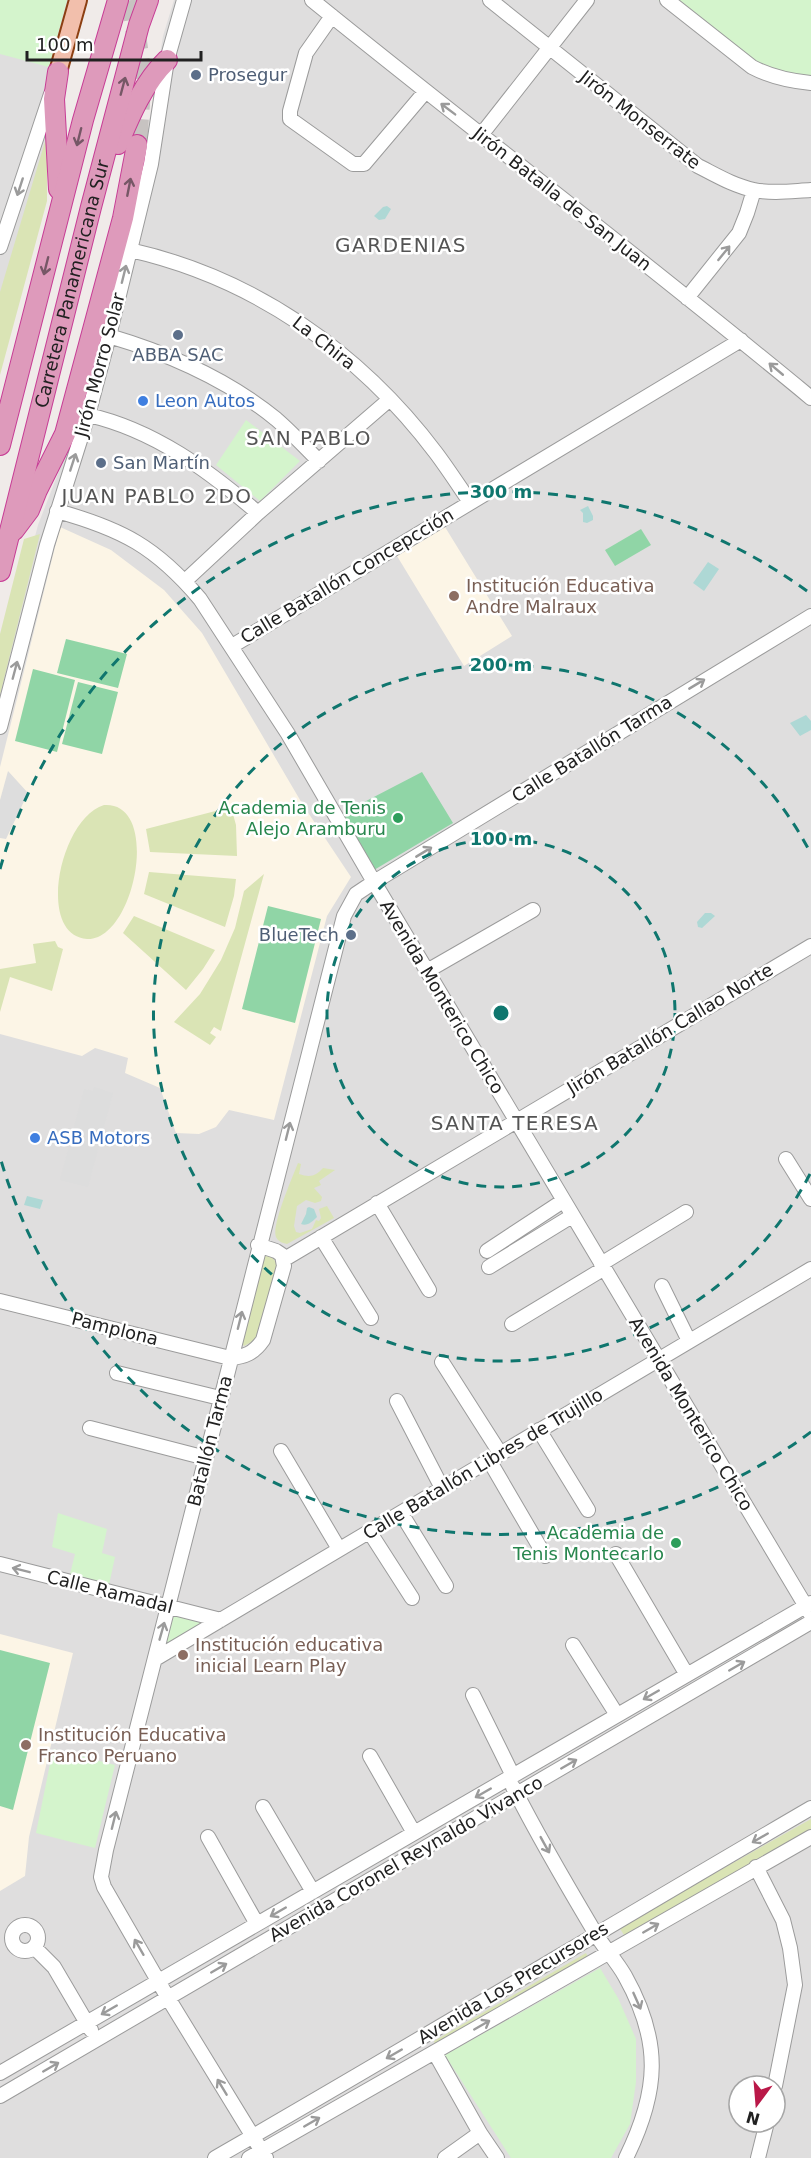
<svg xmlns="http://www.w3.org/2000/svg" width="811" height="2158" viewBox="0 0 811 2158" font-family="'DejaVu Sans',sans-serif">
	<style>
		.residential { fill: #dfdede; fill-rule: evenodd }
		.education { fill: #fcf5e6 }
		.grass { fill: #dae4b5 }
		.park { fill: #d4f4cc }
		.pitch { fill: #90d5a6 }
		.parking { fill: #ddd }
		.water { fill: #aed8d5 }
		.lines { fill: none; stroke-linecap: round; stroke-linejoin: round }
		.highway-tunnel { stroke: #c7c3c1; stroke-width: 20; stroke-dasharray: 20 10; stroke-linecap: butt }
		.minor-casing { stroke: #9b9b9b; stroke-width: 16 }
		.major-casing { stroke: #8c3f12; stroke-width: 20 }
		.highway-casing { stroke: #c73c95; stroke-width: 22 }
		.minor { stroke: #fff; stroke-width: 14 }
		.major { stroke: #f2bfac; stroke-width: 16 }
		.highway { stroke: #de9abb; stroke-width: 20 }
		.oneway { stroke: #765766 }
		.oneway2 { stroke: #9b9b9b }
		.ring { fill: none; stroke: #0f766e; stroke-width: 3; stroke-dasharray: 10 8 }
		.service-dot { fill: #5c6f8a; stroke: #fff; stroke-width: 2 }
		.shop-dot { fill: #3f7fe0; stroke: #fff; stroke-width: 2 }
		.education-dot { fill: #8d6e63; stroke: #fff; stroke-width: 2 }
		.leisure-dot { fill: #2e9e5b; stroke: #fff; stroke-width: 2 }
		.labels { text-anchor: middle; stroke-width: 5; stroke-linejoin: round; paint-order: stroke }
		.service-label { font-size: 18px; fill: #4e5e75; stroke: #fff; text-anchor: start }
		.street-label { font-size: 18px; fill: #212121; stroke: #fff }
		.shop-label { font-size: 18px; fill: #366cbe; stroke: #fff; text-anchor: start }
		.education-label { font-size: 18px; fill: #785e54; stroke: #fff; text-anchor: start }
		.leisure-label { font-size: 18px; fill: #27864d; stroke: #fff; text-anchor: end }
		.neighbourhood-label { font-size: 20px; letter-spacing: 1.5px; fill: #545454; stroke: #fff }
		.centre { fill: #0f766e; stroke: #fff; stroke-width: 3 }
		.ring-label { font-size: 18px; text-anchor: middle; font-weight: bold; fill: #0f766e; stroke: #fff; stroke-width: 5; stroke-linejoin: round; paint-order: stroke }
	</style>
	<rect width="100%" height="100%" fill="#f0ebe9"/>
	<!-- residential -->
	<path class="residential" d="M0,0H82L0,324Z
		M174,0H811V2158H0V671L38,525L75,430L138,191L163,36ZM739,2086H775V2122H739Z"/>
	<!-- education -->
	<path class="education" d="M60,527L111,550L164,590L202,633L303,805L351,877L327,916L274,1120L229,1110L216,1127L199,1134L176,1133L160,1088L125,1073L128,1058L95,1048L82,1056L0,1034V767Z
		M445,527L512,636L464,666L397,556Z
		M0,1634L73,1653L29,1837L25,1876L0,1891Z"/>
	<!-- grass -->
	<path class="grass" d="M47,135V201L0,375V292Z
		M40,534L0,695V634L24,539Z
		M104,805C162,801 135,941 87,939C36,936 59,819 104,805Z
		M231,807L236,825L237,856L150,852L146,829Z
		M149,872L236,879L234,896L225,927L144,894Z
		M264,874L221,1031L214,1027L210,1033L216,1037L210,1045L174,1022L200,994L221,960L235,928L244,891Z
		M134,916L215,950L203,969L186,990L123,933Z
		M55,941L58,947L63,949L52,991L10,977L0,1012V969L36,963L33,944Z
		M298,1163L301,1164L299,1174C310,1178 316,1176 323,1168L335,1170L319,1181L321,1185L314,1188L322,1197L321,1201L315,1203L306,1200L297,1206L294,1226L296,1232L300,1233L312,1229L316,1220L319,1221L321,1218L319,1209L327,1206L334,1218L287,1244C282,1243 278,1241 276,1237C271,1226 293,1176 298,1163Z
		M264,1256C272,1256 276,1259 277,1268L258,1334L255,1340L244,1346L240,1340L261,1258Z
		M811,1819V1830L624,1935L619,1927Z
		M586,1953L589,1959L435,2045L434,2041Z"/>
	<!-- park -->
	<path class="park" d="M0,0H67L49,67L0,54Z
		M658,0H811V85L749,72Z
		M246,420L300,461L260,501L216,465Z
		M58,1513L107,1529L102,1553L115,1557L109,1585L70,1574L75,1554L52,1547Z
		M174,1614L205,1622L165,1647Z
		M53,1749L115,1765L95,1848L36,1833Z
		M600,1968L618,1998L636,2039V2082L630,2124L611,2158H511L445,2055Z"/>
	<!-- pitch -->
	<path class="pitch" d="M641,529L651,545L615,566L605,550Z
		M66,639L127,654L118,688L57,673Z
		M33,669L75,680L57,752L15,741Z
		M78,682L118,692L102,754L62,744Z
		M422,772L453,823L374,870L343,813Z
		M268,906L321,919L295,1023L242,1009Z
		M0,1650L50,1663L13,1810L0,1806Z"/>
	<!-- parking -->
	<path class="parking" d="M8,771L28,793L6,839L0,838V800Z
		M94,1087L113,1093L88,1187L60,1180L84,1089L93,1091Z"/>
	<!-- water -->
	<path class="water" d="M387,206L391,209L385,219L379,220L374,216L383,207Z
		M588,506L593,516V520L587,523L583,522V513L580,510Z
		M708,562L719,569L704,591L693,583Z
		M806,715L811,721V730L800,736L790,723Z
		M705,913H711L715,916L702,928L698,927L697,922Z
		M27,1196L43,1200L40,1209L24,1205Z
		M309,1207L314,1209L317,1217C313,1221 307,1227 301,1224L306,1214L307,1208Z"/>
	<g class="lines">
		<!-- highway-tunnel -->
		<path class="highway-tunnel" d="M131,0L142,76L137,145"/>
		<!-- minor casing -->
		<g class="minor-casing">
			<path id="minor" d="M312,0C477,134 647,262 811,398
				M490,0L698,166C716,175 734,186 754,190C773,194 792,191 811,190
				M667,0L752,67C771,77 790,81 811,83
				M332,16L306,53L290,111V119L353,164H364L425,92
				M481,135L587,0
				M0,247L51,94
				M130,250C254,278 360,352 436,453C448,469 459,486 470,502
				M687,298L739,233L747,213L754,190
				M109,336C170,354 227,379 276,419C291,432 305,447 319,461
				M88,415C154,430 208,470 258,513
				M57,511C122,529 156,547 200,599L288,734L374,882L811,1615
				M185,581L258,513L390,399
				M232,646L741,340
				M0,727L47,545L88,415L109,336L151,164L167,60L184,0
				M427,971L533,910
				M786,1159L811,1199
				M377,1203L429,1290
				M321,1237L371,1318
				M487,1251L563,1201
				M283,1260L811,946
				M601,1264L686,1212
				M489,1267L572,1216
				M662,1286L689,1341
				M0,1301L230,1358C245,1357 254,1353 263,1340L284,1266L282,1255L276,1251L258,1245
				M512,1324L603,1269
				M442,1362L500,1453
				M117,1373L220,1398
				M397,1401L442,1488
				M90,1428L206,1458
				M539,1430L588,1510
				M281,1451L339,1549
				M489,1460L545,1556
				M401,1513L446,1586
				M369,1531L412,1598
				M616,1554L687,1675
				M0,1564L221,1620
				M573,1645L617,1715
				M155,1659L811,1269
				M473,1695L513,1776
				M370,1756L414,1833
				M513,1787C538,1836 566,1884 594,1931C603,1947 616,1960 625,1976C662,2042 659,2091 626,2158
				M263,1807L313,1892
				M208,1837L257,1924
				M756,1867L783,1920L790,1948L795,1985L775,2086
				M12 1938a13 13 0 1 1 26 0a13 13 0 1 1-26 0Z
				M34,1947L54,1967L91,2030
				M435,2053L480,2133L497,2158
				M0,2073L811,1603
				M0,2096L811,1622
				M215,2158C415,2043 612,1924 811,1808
				M249,2158L811,1837
				M266,2158L168,1998L104,1887L101,1877L106,1850C186,1539 263,1227 344,916L356,894L374,882L811,616
				M445,2158L480,2133
				M758,2158L767,2122"/>
		</g>
		<!-- major casing -->
		<g class="major-casing">
			<path id="major" d="M58,72L78,0"/>
		</g>
		<!-- highway casing -->
		<g class="highway-casing">
			<g id="highway">
				<path d="M58,72L54,99L59,189"/>
				<path d="M118,144C130,115 144,82 167,60"/>
				<path d="M0,445L83,120L118,0"/>
				<path d="M14,530L29,510L37,490L65,434L123,218L137,145"/>
				<path id="s1" d="M0,571L91,207L139,25L148,0"/>
			</g>
		</g>
		<!-- minor -->
		<use href="#minor" class="minor"/>
		<!-- major -->
		<use href="#major" class="major"/>
		<!-- highway -->
		<use href="#highway" class="highway"/>
	</g>
	<!-- one-way arrows -->
	<defs><path id="oneway-shaft" d="M-6 0H5M1.5-3L5.5 0L1.5 3" fill="none" stroke-width="1.6" stroke-linecap="round" stroke-linejoin="round" transform="scale(1.5)"/></defs>
	<g class="oneway">
		<use href="#oneway-shaft" transform="translate(123 86) rotate(-75)"/>
		<use href="#oneway-shaft" transform="translate(79 137) rotate(104)"/>
		<use href="#oneway-shaft" transform="translate(129 187) rotate(-79)"/>
		<use href="#oneway-shaft" transform="translate(46 266) rotate(104)"/>
	</g>
	<g class="oneway2">
		<use href="#oneway-shaft" transform="translate(448 109) rotate(-143)"/>
		<use href="#oneway-shaft" transform="translate(20 187) rotate(108)"/>
		<use href="#oneway-shaft" transform="translate(724 253) rotate(-51)"/>
		<use href="#oneway-shaft" transform="translate(124 274) rotate(-76)"/>
		<use href="#oneway-shaft" transform="translate(776 369) rotate(-140)"/>
		<use href="#oneway-shaft" transform="translate(73 462) rotate(-72)"/>
		<use href="#oneway-shaft" transform="translate(15 670) rotate(-75)"/>
		<use href="#oneway-shaft" transform="translate(697 684) rotate(-31)"/>
		<use href="#oneway-shaft" transform="translate(424 852) rotate(-31)"/>
		<use href="#oneway-shaft" transform="translate(288 1131) rotate(-76)"/>
		<use href="#oneway-shaft" transform="translate(240 1320) rotate(-76)"/>
		<use href="#oneway-shaft" transform="translate(21 1570) rotate(-166)"/>
		<use href="#oneway-shaft" transform="translate(162 1631) rotate(-74)"/>
		<use href="#oneway-shaft" transform="translate(737 1666) rotate(-30)"/>
		<use href="#oneway-shaft" transform="translate(651 1695) rotate(150)"/>
		<use href="#oneway-shaft" transform="translate(569 1764) rotate(-30)"/>
		<use href="#oneway-shaft" transform="translate(483 1793) rotate(150)"/>
		<use href="#oneway-shaft" transform="translate(114 1820) rotate(-76)"/>
		<use href="#oneway-shaft" transform="translate(760 1838) rotate(150)"/>
		<use href="#oneway-shaft" transform="translate(545 1845) rotate(61)"/>
		<use href="#oneway-shaft" transform="translate(278 1912) rotate(150)"/>
		<use href="#oneway-shaft" transform="translate(651 1928) rotate(-30)"/>
		<use href="#oneway-shaft" transform="translate(139 1947) rotate(-120)"/>
		<use href="#oneway-shaft" transform="translate(219 1968) rotate(-30)"/>
		<use href="#oneway-shaft" transform="translate(637 2001) rotate(66)"/>
		<use href="#oneway-shaft" transform="translate(109 2010) rotate(150)"/>
		<use href="#oneway-shaft" transform="translate(482 2025) rotate(-30)"/>
		<use href="#oneway-shaft" transform="translate(394 2054) rotate(150)"/>
		<use href="#oneway-shaft" transform="translate(51 2067) rotate(-30)"/>
		<use href="#oneway-shaft" transform="translate(222 2087) rotate(-121)"/>
		<use href="#oneway-shaft" transform="translate(312 2122) rotate(-30)"/>
	</g>
	<!-- distance rings -->
	<g class="ring">
		<circle cx="501" cy="1013" r="174"/>
		<path d="M810 1174A348 348 0 1 1 810 852"/>
		<path d="M811 1432A521 521 0 0 1 0 1157M0 869A521 521 0 0 1 811 594"/>
	</g>
	<!-- markers -->
	<g class="service-dot">
		<circle cx="196" cy="75" r="6"/>
		<circle cx="178" cy="335" r="6"/>
		<circle cx="101" cy="463" r="6"/>
		<circle cx="351" cy="935" r="6"/>
	</g>
	<g class="shop-dot">
		<circle cx="143" cy="401" r="6"/>
		<circle cx="35" cy="1138" r="6"/>
	</g>
	<g class="education-dot">
		<circle cx="454" cy="596" r="6"/>
		<circle cx="183" cy="1655" r="6"/>
		<circle cx="26" cy="1745" r="6"/>
	</g>
	<g class="leisure-dot">
		<circle cx="398" cy="818" r="6"/>
		<circle cx="676" cy="1543" r="6"/>
	</g>
	<g class="labels">
		<!-- service labels -->
		<g class="service-label">
			<text x="208" y="81">Prosegur</text>
			<text x="178" y="361" text-anchor="middle">ABBA SAC</text>
			<text x="113" y="469">San Martín</text>
			<text x="339" y="941" text-anchor="end">BlueTech</text>
		</g>
		<!-- street labels -->
		<g class="street-label">
			<text transform="translate(640 120) rotate(38)" y="6">Jirón Monserrate</text>
			<text transform="translate(562 199) rotate(38)" y="6">Jirón Batalla de San Juan</text>
			<text dy="6" stroke="none"><textPath href="#s1" startOffset="296">Carretera Panamericana Sur</textPath></text>
			<text transform="translate(324 343) rotate(38)" y="6">La Chira</text>
			<text transform="translate(100 365) rotate(-75)" y="6">Jirón Morro Solar</text>
			<text transform="translate(347 576) rotate(-31)" y="6">Calle Batallón Concepcción</text>
			<text transform="translate(592 749) rotate(-32)" y="6">Calle Batallón Tarma</text>
			<text transform="translate(442 997) rotate(59)" y="6">Avenida Monterico Chico</text>
			<text transform="translate(670 1029) rotate(-31)" y="6">Jirón Batallón Callao Norte</text>
			<text transform="translate(115 1329) rotate(14)" y="6">Pamplona</text>
			<text transform="translate(691 1414) rotate(59)" y="6">Avenida Monterico Chico</text>
			<text transform="translate(210 1441) rotate(-76)" y="6">Batallón Tarma</text>
			<text transform="translate(483 1464) rotate(-31)" y="6">Calle Batallón Libres de Trujillo</text>
			<text transform="translate(110 1592) rotate(14)" y="6">Calle Ramadal</text>
			<text transform="translate(406 1859) rotate(-30)" y="6">Avenida Coronel Reynaldo Vivanco</text>
			<text transform="translate(513 1983) rotate(-31)" y="6">Avenida Los Precursores</text>
		</g>
		<!-- shop labels -->
		<g class="shop-label">
			<text x="155" y="407">Leon Autos</text>
			<text x="47" y="1144">ASB Motors</text>
		</g>
		<!-- education labels -->
		<g class="education-label">
			<text x="466" y="592">Institución Educativa<tspan x="466" dy="21">Andre Malraux</tspan></text>
			<text x="195" y="1651">Institución educativa<tspan x="195" dy="21">inicial Learn Play</tspan></text>
			<text x="38" y="1741">Institución Educativa<tspan x="38" dy="21">Franco Peruano</tspan></text>
		</g>
		<!-- leisure labels -->
		<g class="leisure-label">
			<text x="386" y="814">Academia de Tenis<tspan x="386" dy="21">Alejo Aramburu</tspan></text>
			<text x="664" y="1539">Academia de<tspan x="664" dy="21">Tenis Montecarlo</tspan></text>
		</g>
		<!-- neighbourhood labels -->
		<g class="neighbourhood-label">
			<text x="401" y="252">GARDENIAS</text>
			<text x="309" y="445">SAN PABLO</text>
			<text x="157" y="503">JUAN PABLO 2DO</text>
			<text x="515" y="1130">SANTA TERESA</text>
		</g>
	</g>
	<circle cx="501" cy="1013" r="9" class="centre"/>
	<g class="ring-label">
		<text x="501" y="498">300 m</text>
		<text x="501" y="671">200 m</text>
		<text x="501" y="845">100 m</text>
	</g>
	<!-- north arrow -->
	<g transform="translate(757 2104) rotate(196)"><circle r="28" fill="#ffffff" stroke="#a6a6a6" stroke-width="1.5"/>
	<path d="M0-4.5L10 22L0 15L-10 22Z" fill="#ba1848"/>
	<text y="-9" font-size="16" font-weight="bold" text-anchor="middle" fill="#212121">N</text>
	</g>
	<!-- scale -->
	<path d="M27 51v9h174v-9" fill="none" stroke="#212121" stroke-width="3"/>
	<text x="36" y="51" font-size="18" fill="#212121" stroke="#ffffff" stroke-width="4.5" paint-order="stroke">100 m</text>
</svg>
